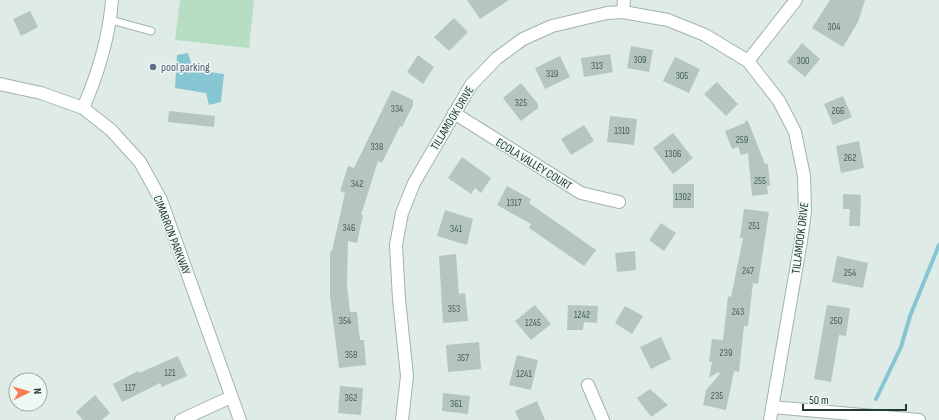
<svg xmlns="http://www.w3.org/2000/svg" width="939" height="420" viewBox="0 0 939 420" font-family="'Sofia Sans Condensed',sans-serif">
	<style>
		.green { fill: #b7ddc2 }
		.water { fill: #85c6d2 }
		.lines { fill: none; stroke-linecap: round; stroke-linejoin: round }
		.stream { stroke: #85c6d2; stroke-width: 4 }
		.building { fill: #b5c6bf }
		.lane-casing { stroke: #a2b3ad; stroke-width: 9 }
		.street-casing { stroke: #a2b3ad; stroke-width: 14 }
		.lane { stroke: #fff; stroke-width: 7 }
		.street { stroke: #fff; stroke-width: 12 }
		.service-dot { fill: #5c6f8a; stroke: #f0f8f4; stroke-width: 1.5 }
		.labels { text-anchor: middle; stroke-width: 3; stroke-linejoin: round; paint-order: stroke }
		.number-label { font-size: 10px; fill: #455e57 }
		.service-label { font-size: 12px; fill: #4e5e75; stroke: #f0f8f4; text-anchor: start }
		.street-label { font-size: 12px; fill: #203b34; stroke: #f0f8f4 }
	</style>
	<rect width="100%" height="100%" fill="#dfebe6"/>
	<!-- green -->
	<path class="green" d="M180,0H254L249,48L175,40Z"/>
	<!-- water -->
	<path class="water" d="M188,53L193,70L224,74L221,102L209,105L206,93L175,88L177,55Z"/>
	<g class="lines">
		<!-- stream -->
		<path class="stream" d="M876,399L901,347L910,316L939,245"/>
	</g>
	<!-- building -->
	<path class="building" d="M467,0H509L480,19Z
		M830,0H865L858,22L843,47L812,28Z
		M30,11L38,27L21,36L13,19Z
		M454,18L468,32L449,51L434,37Z
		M802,43L820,59L805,77L787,62Z
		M631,46L653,50L649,72L627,68Z
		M610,54L613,72L584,77L581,58Z
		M418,55L434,67L423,84L407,72Z
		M560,56L570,77L545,89L535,68Z
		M675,57L700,69L689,93L663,81Z
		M717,82L738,104L726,116L704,94Z
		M521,83L538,104V108L521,121L503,98Z
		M392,90L413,100V105L402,127L400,126L382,163L378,161L361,215H363L357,243L348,241L347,284L350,312H357L360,340H364L366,365L339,368L330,297V251H332L345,193L340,191L348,166L354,168Z
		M843,96L852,117L833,125L824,104Z
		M169,111L215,116L214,127L168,122Z
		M610,116L637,119L634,145L607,142Z
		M745,121H748L765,164H768L770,186H767L768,194L752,196L748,153L741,155L738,147L732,149L725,131L745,123Z
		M584,125L594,141L571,155L561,139Z
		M673,133L693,158L673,174L653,148Z
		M859,141L864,168L841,173L836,146Z
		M462,157L491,178L481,193L475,188L471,194L448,178Z
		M673,184H694V208H673Z
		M507,186L531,199L529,203L596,250L584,266L529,228L531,224L497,205Z
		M843,194L861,195L860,226H849L850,209H843Z
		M744,209L769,212L758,284L753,283L748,326H744L739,372L734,371L726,410L703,405L706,390L720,374L718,372L709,378L712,362L709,361L712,339L723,340L728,296L731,297L743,238H740Z
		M445,210L473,219L467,245L437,236Z
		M661,223L676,233L664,251L649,240Z
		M635,251L636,270L617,272L615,253Z
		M456,254L459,294L465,293L468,321L443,323L439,256Z
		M837,256L868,263L863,288L832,282Z
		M535,305L551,324L531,340L515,321Z
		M568,305L598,306L597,323L584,322L583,330H567Z
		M827,305L850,308L846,336L839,335L831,382L814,379Z
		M625,306L643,316L632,334L615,323Z
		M661,337L671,359L651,369L640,347Z
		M479,342L481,369L448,372L446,345Z
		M517,355L538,360L531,390L509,385Z
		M178,356L187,376L162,387L160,383L122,402L113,384L138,371L139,373Z
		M340,386L363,388L361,415L338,413Z
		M650,389L668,405L651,417L637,398Z
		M443,393L470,396L468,414L442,411Z
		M95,395L110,413L102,420H83L76,412Z
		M537,401L545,420H519L515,411Z"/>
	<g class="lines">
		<!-- lane casing -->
		<g class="lane-casing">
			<path id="lane" d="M111,20L151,31"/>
		</g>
		<!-- street casing -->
		<g class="street-casing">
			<path id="street" d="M623,12L624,0
				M748,61L796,0
				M0,84L41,93L83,108L111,130L140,162L161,200L240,420
				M83,108C98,74 109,38 112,0
				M454,113L581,193L619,202
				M588,385L603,420
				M772,407L919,420
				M181,420L231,397
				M402,420L407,376L399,299L396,245L402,213L414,183L471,85L497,58L523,39L552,26L607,13L623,12L668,20L705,35L748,61L779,101L795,132L804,176L805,211L801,241L770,420"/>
		</g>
		<!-- lane -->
		<use href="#lane" class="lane"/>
		<!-- street -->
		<use href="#street" class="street"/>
	</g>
	<!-- markers -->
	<circle class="service-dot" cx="153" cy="67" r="4"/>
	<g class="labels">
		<!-- number labels -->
		<g class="number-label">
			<text x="834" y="30">304</text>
			<text x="640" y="63">309</text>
			<text x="803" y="64">300</text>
			<text x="597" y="69">313</text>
			<text x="552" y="77">319</text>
			<text x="682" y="79">305</text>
			<text x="521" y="106">325</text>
			<text x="397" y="112">334</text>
			<text x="838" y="114">266</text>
			<text x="622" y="134">1310</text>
			<text x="742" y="143">259</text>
			<text x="377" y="150">338</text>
			<text x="673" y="157">1306</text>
			<text x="850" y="161">262</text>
			<text x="760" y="184">255</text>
			<text x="357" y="187">342</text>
			<text x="683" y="200">1302</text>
			<text x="514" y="206">1317</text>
			<text x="754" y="229">251</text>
			<text x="349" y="231">346</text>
			<text x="456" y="232">341</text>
			<text x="748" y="274">247</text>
			<text x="850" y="276">254</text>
			<text x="454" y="312">353</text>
			<text x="738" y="315">243</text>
			<text x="582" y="318">1242</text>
			<text x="345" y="324">354</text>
			<text x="836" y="324">250</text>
			<text x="533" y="326">1245</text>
			<text x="726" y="356">239</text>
			<text x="351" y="358">358</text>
			<text x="463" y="361">357</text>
			<text x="170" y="376">121</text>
			<text x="524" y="377">1241</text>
			<text x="130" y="391">117</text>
			<text x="717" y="399">235</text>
			<text x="351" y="401">362</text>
			<text x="456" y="407">361</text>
		</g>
		<!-- service labels -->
		<g class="service-label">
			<text x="161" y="71">pool parking</text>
		</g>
		<!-- street labels -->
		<g class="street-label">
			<text transform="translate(452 118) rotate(-59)" y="4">TILLAMOOK DRIVE</text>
			<text transform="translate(534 164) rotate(32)" y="4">ECOLA VALLEY COURT</text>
			<text transform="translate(172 235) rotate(69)" y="4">CIMARRON PARKWAY</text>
			<text transform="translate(800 238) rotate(-83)" y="4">TILLAMOOK DRIVE</text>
		</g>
	</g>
	<!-- north arrow -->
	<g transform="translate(28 392) rotate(85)"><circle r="19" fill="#f0f8f4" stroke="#9daca7"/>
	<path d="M0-3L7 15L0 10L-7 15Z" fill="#f57c53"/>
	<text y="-6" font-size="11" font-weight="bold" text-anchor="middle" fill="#203b34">N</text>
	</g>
	<!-- scale -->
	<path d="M803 404v6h103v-6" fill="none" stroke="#203b34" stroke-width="2"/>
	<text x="809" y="404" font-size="12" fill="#203b34" stroke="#f0f8f4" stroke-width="3" paint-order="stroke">50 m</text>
</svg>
